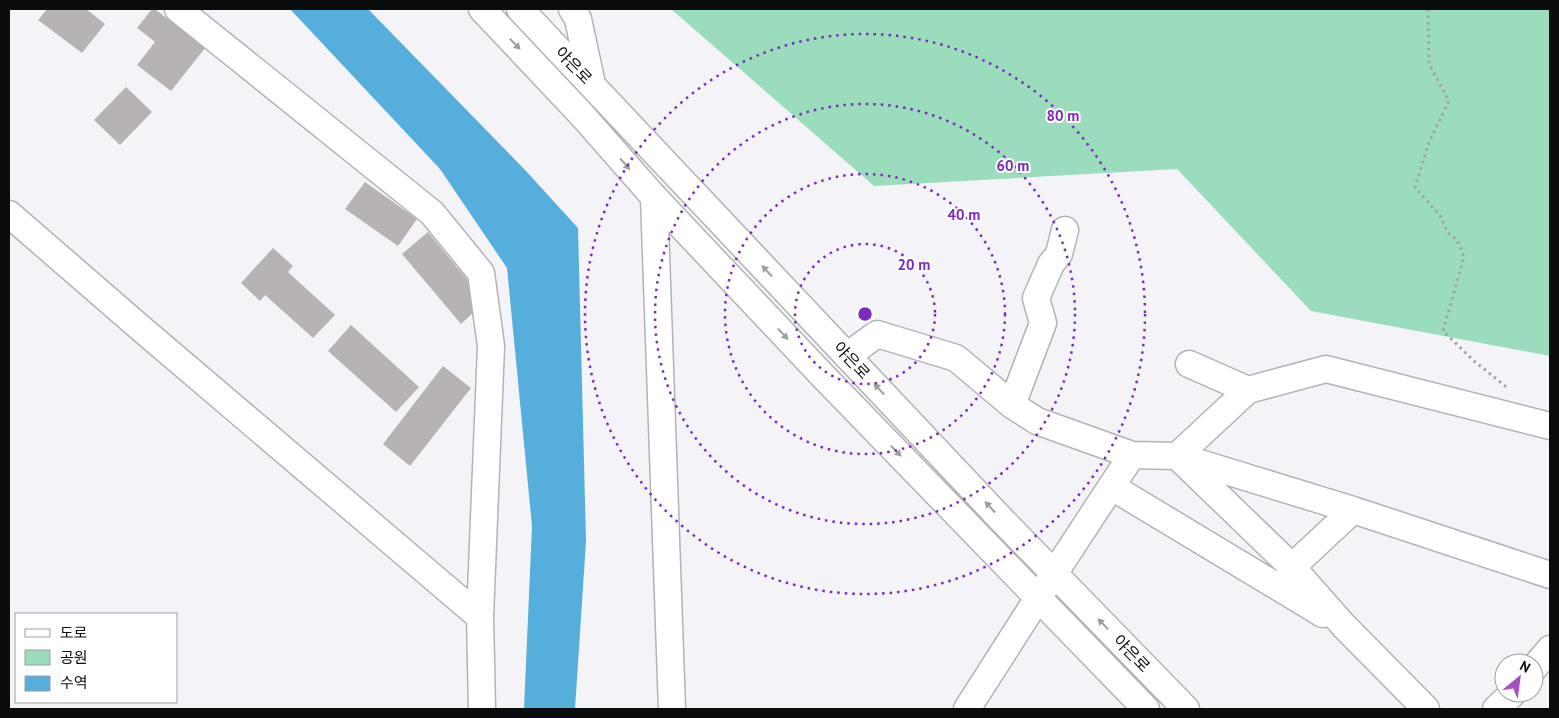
<svg xmlns="http://www.w3.org/2000/svg" width="1559" height="718" viewBox="0 0 1559 718" font-family="'PT Sans','Noto Sans KR',sans-serif">
	<style>
		.green { fill: #9adcbb }
		.water { fill: #56aedd }
		.building { fill: #b7b3b5 }
		.lines { fill: none; stroke-linecap: round; stroke-linejoin: round }
		.minor-casing { stroke: #b2b3b6; stroke-width: 29 }
		.path { stroke: #a3a3a6; stroke-width: 3; stroke-dasharray: 2.5 4; stroke-linecap: butt }
		.minor { stroke: #fff; stroke-width: 26 }
		.oneway { fill: #9d9e9e }
		.ring { fill: none; stroke: #7b2cbf; stroke-width: 2.5; stroke-dasharray: 2.5 5 }
		.labels { text-anchor: middle; stroke-width: 4; stroke-linejoin: round; paint-order: stroke }
		.street-label { font-size: 16px; fill: #0b0c0d; stroke: #fff }
		.centre { fill: #7b2cbf; stroke: #fff; stroke-width: 2.5 }
		.ring-label { font-size: 15px; text-anchor: middle; font-weight: bold; fill: #7b2cbf; stroke: #fff; stroke-width: 4; stroke-linejoin: round; paint-order: stroke }
	</style>
	<rect width="100%" height="100%" fill="#f4f4f8"/>
	<!-- green -->
	<path class="green" d="M671,9H1550V356L1311,311L1177,169L874,186Z"/>
	<!-- water -->
	<path class="water" d="M290,9H368L526,171L578,228L586,541L575,709H524L532,526L507,268L440,169Z"/>
	<!-- building -->
	<path class="building" d="M47,9H86L105,24L82,53L38,20Z
		M152,9H155L205,48L171,91L137,65L155,42L137,28Z
		M126,87L152,112L120,145L94,120Z
		M365,182L417,219L398,246L345,209Z
		M428,232L479,294L476,310L461,324L402,254Z
		M273,248L293,266L288,272L335,315L313,338L265,295L260,301L241,283Z
		M351,325L419,387L396,412L328,351Z
		M443,366L471,388L410,466L383,444Z"/>
	<g class="lines">
		<!-- minor casing -->
		<g class="minor-casing">
			<path id="minor" d="M178,9L432,213L481,273L491,346L480,617L482,709
				M482,9L582,115L654,197L822,375L1146,709
				M520,9L1000,518L1186,709
				M572,9L578,19L592,84
				M654,197L672,709
				M9,214L144,331L480,617
				M847,356L877,334L956,358L1012,405L1037,421L1132,455L1177,456L1353,510L1292,567
				M1189,364L1248,390
				M1012,405L1043,323L1036,298L1051,264L1059,254L1065,230
				M1112,487L1323,614
				M1353,510L1550,575
				M1534,668L1550,649
				M967,709L1038,598L1132,455
				M1426,709L1344,626L1292,567L1177,456L1248,390L1326,369L1550,426
				M1496,709L1513,693"/>
		</g>
		<!-- path -->
		<path class="path" d="M1428,9L1429,64L1449,101L1429,142L1415,187L1441,217L1447,232L1457,240L1464,257L1443,331L1474,361L1509,389"/>
		<!-- minor -->
		<use href="#minor" class="minor"/>
	</g>
	<!-- one-way arrows -->
	<defs><path id="oneway-solid" d="M-6-.8H1V-3.2L6.5 0L1 3.2V.8H-6Z" transform="scale(1.25)"/></defs>
	<g class="oneway">
		<use href="#oneway-solid" transform="translate(515 44) rotate(46)"/>
		<use href="#oneway-solid" transform="translate(625 164) rotate(49)"/>
		<use href="#oneway-solid" transform="translate(767 271) rotate(-133)"/>
		<use href="#oneway-solid" transform="translate(783 334) rotate(47)"/>
		<use href="#oneway-solid" transform="translate(879 389) rotate(-133)"/>
		<use href="#oneway-solid" transform="translate(896 451) rotate(46)"/>
		<use href="#oneway-solid" transform="translate(990 507) rotate(-133)"/>
		<use href="#oneway-solid" transform="translate(1103 624) rotate(-134)"/>
	</g>
	<!-- distance rings -->
	<g class="ring">
		<circle cx="865" cy="314" r="70"/>
		<circle cx="865" cy="314" r="140"/>
		<circle cx="865" cy="314" r="210"/>
		<circle cx="865" cy="314" r="280"/>
	</g>
	<g class="labels">
		<!-- street labels -->
		<g class="street-label">
			<text transform="translate(574 65) rotate(46)" y="6">야은로</text>
			<text transform="translate(852 360) rotate(47)" y="6">야은로</text>
			<text transform="translate(1132 653) rotate(46)" y="6">야은로</text>
		</g>
	</g>
	<circle cx="865" cy="314" r="8" class="centre"/>
	<g class="ring-label">
		<text x="1063" y="121">80 m</text>
		<text x="1013" y="171">60 m</text>
		<text x="964" y="220">40 m</text>
		<text x="914" y="270">20 m</text>
	</g>
	<!-- border -->
	<rect width="1559" height="718" fill="none" stroke="#0b0c0d" stroke-width="20"/>
	<!-- legend -->
	<rect x="15" y="613" width="162" height="90" fill="#ffffff" stroke="#9d9e9e"/>
	<rect x="25" y="629" width="25" height="8" fill="#ffffff" stroke="#9d9e9e"/>
	<text x="60" y="638" font-size="15" fill="#0b0c0d">도로</text>
	<rect x="25" y="650" width="25" height="15" fill="#9adcbb" stroke="#9d9e9e"/>
	<text x="60" y="663" font-size="15" fill="#0b0c0d">공원</text>
	<rect x="25" y="676" width="25" height="15" fill="#56aedd" stroke="#9d9e9e"/>
	<text x="60" y="688" font-size="15" fill="#0b0c0d">수역</text>
	<!-- north arrow -->
	<g transform="translate(1519 678) rotate(29)"><circle r="24" fill="#ffffff" stroke="#9d9e9e"/>
	<path d="M0-4L9 19L0 12L-9 19Z" fill="#a751bf"/>
	<text y="-8" font-size="14" font-weight="bold" text-anchor="middle" fill="#0b0c0d">N</text>
	</g>
</svg>
